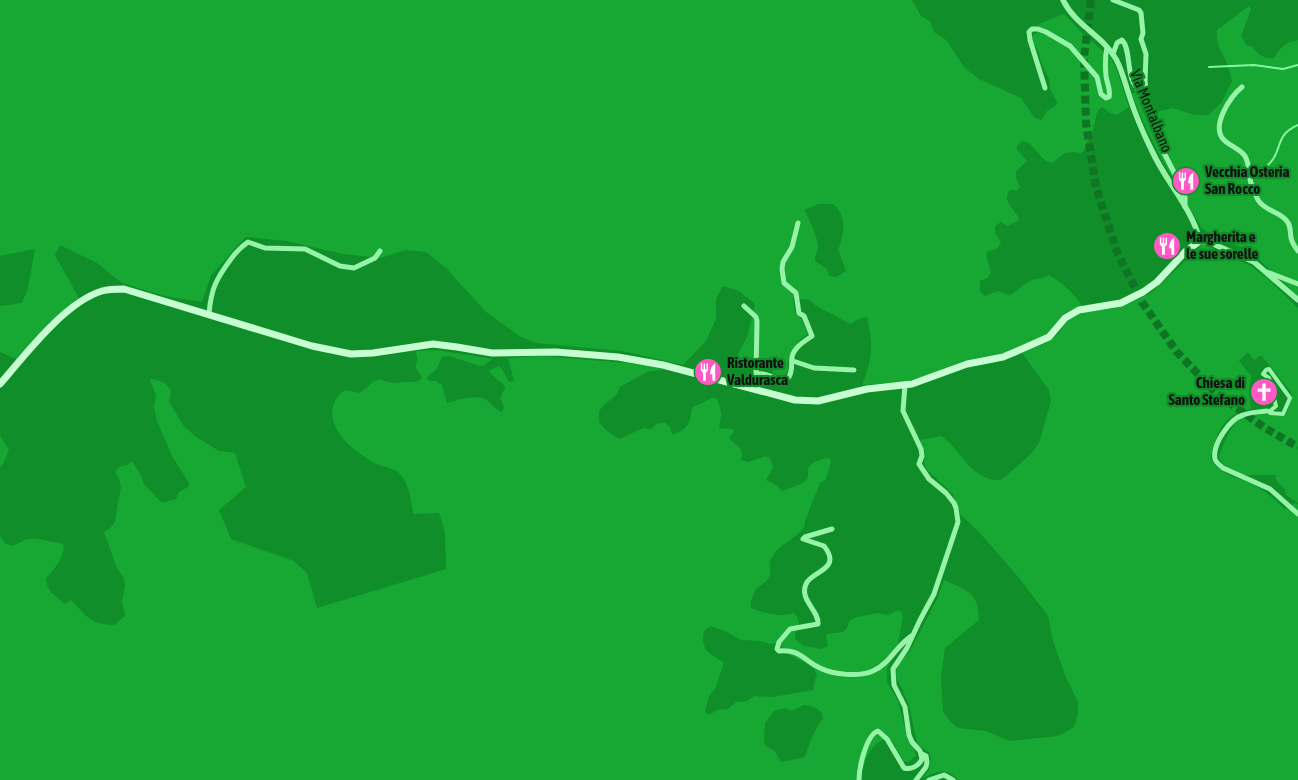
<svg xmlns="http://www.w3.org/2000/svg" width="1298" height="780" viewBox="0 0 1298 780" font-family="'Asap Condensed',sans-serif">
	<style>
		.green { fill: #16a832; fill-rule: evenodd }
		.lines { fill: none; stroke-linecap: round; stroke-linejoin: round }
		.stream { stroke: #88f79b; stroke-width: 2 }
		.trunk-tunnel { stroke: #0f7524; stroke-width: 8; stroke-dasharray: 8 4; stroke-linecap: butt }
		.pedestrian { stroke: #97f3a8; stroke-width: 4 }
		.minor { stroke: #97f3a8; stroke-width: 5 }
		.tertiary { stroke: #97f3a8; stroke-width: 5.5 }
		.secondary { stroke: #c6fdd1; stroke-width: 7 }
		.labels { text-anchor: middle; stroke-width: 4.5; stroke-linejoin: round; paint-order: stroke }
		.street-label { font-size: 15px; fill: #111; stroke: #0f8e29 }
		.poi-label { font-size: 15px; font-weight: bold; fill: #111; stroke: #0f8e29; text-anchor: start }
	</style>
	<rect width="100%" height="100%" fill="#0f8e29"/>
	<!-- green -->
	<path class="green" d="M0,0H912L921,16L930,21L934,32L946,40L965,68L979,79L1021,98L1034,117L1041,120L1047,111L1056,105L1057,102L1050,89L1049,79L1041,63L1039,53L1032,40V36L1037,33L1038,26L1041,23L1064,14L1084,35L1110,57L1116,68L1129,107L1117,115L1110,113L1102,107C1095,112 1096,119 1094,126C1092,135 1086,142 1084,151L1081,153C1065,150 1065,153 1052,163C1039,161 1036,143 1022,141L1017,146V150L1027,161L1016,171V178L1020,187L1017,190H1010C1002,201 1013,208 1019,218L1018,221L1007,226L1001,222L995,226V233L1001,242L998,248L987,252L986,255L991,273L987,278L980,281V291L985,296L998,291L1010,295C1018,291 1024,283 1032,280C1038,278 1043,279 1049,275C1062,282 1073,293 1082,305L1063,314L1046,335L1007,352L966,360L922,377L902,382L862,385C873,356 873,348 867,317L859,319L850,324L815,305L810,300L793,298L795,312L801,318L808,334C794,343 787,354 788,371L784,376L772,373L773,369L769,362L761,366L746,361H737L738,354L747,337L755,304L739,291L723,286L716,299V319L706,341L683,365L622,351L536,343L521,337L486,312L446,268L426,252L405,250L381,258L343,254L286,241L246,237L237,246L211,276L202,302L164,296L122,283L97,263L60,245L55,255L79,298L49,323L16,359L0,352V306L22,303L28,288L35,249L0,256ZM819,204H833C848,216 844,234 838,250L846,271L836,277L829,276L827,269L815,261C814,256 818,251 818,245C818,239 808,215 804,210Z
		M1249,6L1251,9L1241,36L1247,46H1251C1258,53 1263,60 1274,58C1281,47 1285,42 1298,40V296L1250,251L1209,234L1201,227C1175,183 1149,141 1132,94L1135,92L1143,94L1148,114L1173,108L1195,115H1208L1221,103L1232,81C1230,73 1228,64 1224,57C1219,48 1216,41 1217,30Z
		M1203,244L1251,266L1268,279L1298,308V503L1286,495L1285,489L1277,482L1275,475H1237L1236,471L1226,468L1219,458C1224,440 1231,427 1244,413L1285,416L1292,397L1291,392L1261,355L1254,360L1248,352L1239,361L1251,376L1249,393L1251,409C1246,410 1239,411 1235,414C1221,422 1212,444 1211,460C1222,477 1244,478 1261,489C1269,494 1277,502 1285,509L1294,503L1298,504V780H958C947,767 936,772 923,778L929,770L931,759L929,752L919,746L916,738L909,705L896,676L898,664L910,651L937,599L944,580C966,590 979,592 979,620L945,648L941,677L943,712L950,721L958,728L986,731L1009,741L1058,736L1074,727L1078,714V702L1065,675L1053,641L1048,616L1020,579L979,532L961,515L953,494L927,470L924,463L925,454L920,440L941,436C962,450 971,482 1001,480L1031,454L1039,443L1051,401L1049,390L1022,353L1050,341L1058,334L1067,321L1074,317L1085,312L1116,308L1133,302L1152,292Z
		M436,350L493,359L484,365L480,366L449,356L442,357L436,370L427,377L429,381H436L442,385L447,403C459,400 477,393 488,401C493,405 496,410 502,412L504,408L500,398L505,388L504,385L491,374L489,371L499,366L502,369L509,382L514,381L508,358L542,356L629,363L667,369L647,372L620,387L617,394L603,406L599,411V422L606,430L619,439L644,428L651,429L657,424L665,422L670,427L672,434C680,434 688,427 690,419C692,415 690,412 693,407L712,398H716C722,409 722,416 719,428L733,429L734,432L729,437C736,448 745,446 741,460L748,462L766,456L770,458L773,468L766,480L776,485L782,491L803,483L808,478C808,477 808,470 808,469C810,462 824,458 830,458L831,462L826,479L820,483L805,521L804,528C796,538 782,543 774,554C762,570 782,573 756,589C754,593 749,604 751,608C753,610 779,616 782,615C786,615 790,614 794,613C805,624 794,627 795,639L804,646L822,649L828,645L826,637L827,634L843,632L847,628L849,621L856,617L878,613L888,615L898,610L901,611L903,618L897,647L887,669V682L898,701L904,724L917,751L914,749L916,756L908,762L903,761L893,742L889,738C870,741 863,764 860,780H0V536L6,544L13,546C29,537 31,537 48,541C54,542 58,542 64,545C63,559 56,568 46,578C47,592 55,595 65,604L71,600C87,616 89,624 114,625L125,616L122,601L125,586L124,579L116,566L104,532C120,523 114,517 118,502C121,490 123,483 115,472L119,467L127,465L132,461L140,474L144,484L162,503L176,499L179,492L188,487L189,483L172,456L157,421L154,407L156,396L150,379C158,379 168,383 171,391L169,402L183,425L196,437L219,451L235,453L246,487L219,510L231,539L294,561L307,573L317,608L446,569L445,532L439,513L413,514C411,500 410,486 400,474C396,469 386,467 379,465C360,456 332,436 332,413C333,403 336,396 345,390L360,393L373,382L380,379C392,386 403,381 416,382L422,378L416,368L417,358L416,351ZM710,626L724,631L741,640L759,641L770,644L777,643C782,646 785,650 789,654C798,661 815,664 817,676L815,679L813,690L773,697L754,696L747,701L736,702L728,709L717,710L711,714H707L705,711L709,697L716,687L724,662C710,654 700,650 704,631ZM804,705C813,707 823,708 823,719C816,725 808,747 805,757L781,762L775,751L766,746L764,742L765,723L774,711L785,708L791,711Z
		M0,436L9,450L3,464L0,467Z"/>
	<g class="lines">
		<!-- stream -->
		<path class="stream" d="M1209,67L1254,65L1283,69L1298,65
			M1263,169C1286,153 1271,137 1298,125"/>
		<!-- trunk-tunnel -->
		<path class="trunk-tunnel" d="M1091,0L1084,58L1086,123L1096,187L1117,252L1142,302L1176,351L1216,393L1265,428L1298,447"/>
		<!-- pedestrian -->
		<path class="pedestrian" d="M1269,369L1290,398L1283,414L1270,413V411L1276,406L1269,378L1263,374L1266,370Z"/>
		<!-- minor -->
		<path class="minor" d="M1113,0L1139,10L1141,13L1143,33L1141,39L1146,54L1145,81L1148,105L1162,149L1182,188L1185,197V207
			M1113,54L1117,43L1122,40C1132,50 1125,79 1139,90H1146
			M1242,87C1231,96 1210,126 1224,140C1230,146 1240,149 1245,156C1249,163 1249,171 1250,179C1251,185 1255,194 1258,200C1265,211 1278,211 1286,220C1291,225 1290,231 1291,238C1292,243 1295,247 1298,251
			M1045,88L1030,40L1029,32L1032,29H1038L1046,32L1070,46L1097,77L1101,94L1106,98L1109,97C1111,90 1107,84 1106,76C1105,66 1105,57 1107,47
			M1267,272L1298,284
			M744,306L756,317L757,321L756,374
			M209,314C211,289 216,279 231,259C236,252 241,247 248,242L265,248L305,249L340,266L354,268L375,258L380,251
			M793,361L814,368L854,370
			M752,389L756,374C769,371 776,384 789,377C793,370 791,364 792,357C794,347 805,341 812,336L804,316L799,313L796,293L784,283L782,269L783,262L792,247L798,223
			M1267,411C1259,412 1251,412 1243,415C1230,419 1212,444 1215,459C1216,463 1220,465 1223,468L1270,489L1298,514
			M832,529L805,537L803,539L824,546C843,570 811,571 806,584C799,600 819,610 818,624L790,629L779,642L777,649L779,651C801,649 804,661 820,668C834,675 859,677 873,671C891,663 897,644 913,635
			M859,780C859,768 866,735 878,731L887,739L904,768C911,770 919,766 922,759L920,751L912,742L909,735L905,707L894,685L893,669L907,648L920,620L934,594L958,522L956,508L954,503L946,493L929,479L919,464L922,456L921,449L903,411L905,385
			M916,780L926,767L927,762L926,756L922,754
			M929,780L944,775L953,780"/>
		<!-- tertiary -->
		<path class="tertiary" d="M1063,0C1075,25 1103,36 1116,59C1122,70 1125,83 1129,95C1135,114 1143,133 1152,151C1166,182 1192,208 1200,241L1211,243L1254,262L1298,300"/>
		<!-- secondary -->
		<path class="secondary" d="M0,384C25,355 65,302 102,291C109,289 116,289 124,289L312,346L351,354L373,353L433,344L457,347L492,353L556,352L618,357L663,365L795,400L818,401L867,389L912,384L967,364L1003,357L1015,352L1049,337L1065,318L1079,310L1121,303L1143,292L1157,282L1186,251L1200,241"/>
	</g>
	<!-- icons -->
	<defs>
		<g id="restaurant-disc" transform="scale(1.4375)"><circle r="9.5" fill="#ff59c5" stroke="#0f8e29"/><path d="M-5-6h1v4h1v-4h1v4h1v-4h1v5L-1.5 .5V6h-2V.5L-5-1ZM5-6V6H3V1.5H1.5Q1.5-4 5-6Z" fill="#fff"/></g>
		<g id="church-disc" transform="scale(1.4375)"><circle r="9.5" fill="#ff59c5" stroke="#0f8e29"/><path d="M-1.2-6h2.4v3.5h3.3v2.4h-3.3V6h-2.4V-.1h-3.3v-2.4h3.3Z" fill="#fff"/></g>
	</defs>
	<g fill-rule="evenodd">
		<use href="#restaurant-disc" x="1186" y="181"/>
		<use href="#restaurant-disc" x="1167" y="246"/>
		<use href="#restaurant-disc" x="708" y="372"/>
		<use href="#church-disc" x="1264" y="392"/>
	</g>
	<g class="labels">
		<!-- street labels -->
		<g class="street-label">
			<text transform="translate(1151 111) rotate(68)" y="5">Via Montalbano</text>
		</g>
		<!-- poi labels -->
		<g class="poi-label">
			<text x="1205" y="177">Vecchia Osteria<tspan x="1205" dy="17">San Rocco</tspan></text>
			<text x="1186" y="242">Margherita e<tspan x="1186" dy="17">le sue sorelle</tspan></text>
			<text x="727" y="368">Ristorante<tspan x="727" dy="17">Valdurasca</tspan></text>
			<text x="1245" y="388" text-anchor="end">Chiesa di<tspan x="1245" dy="17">Santo Stefano</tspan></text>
		</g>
	</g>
</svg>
